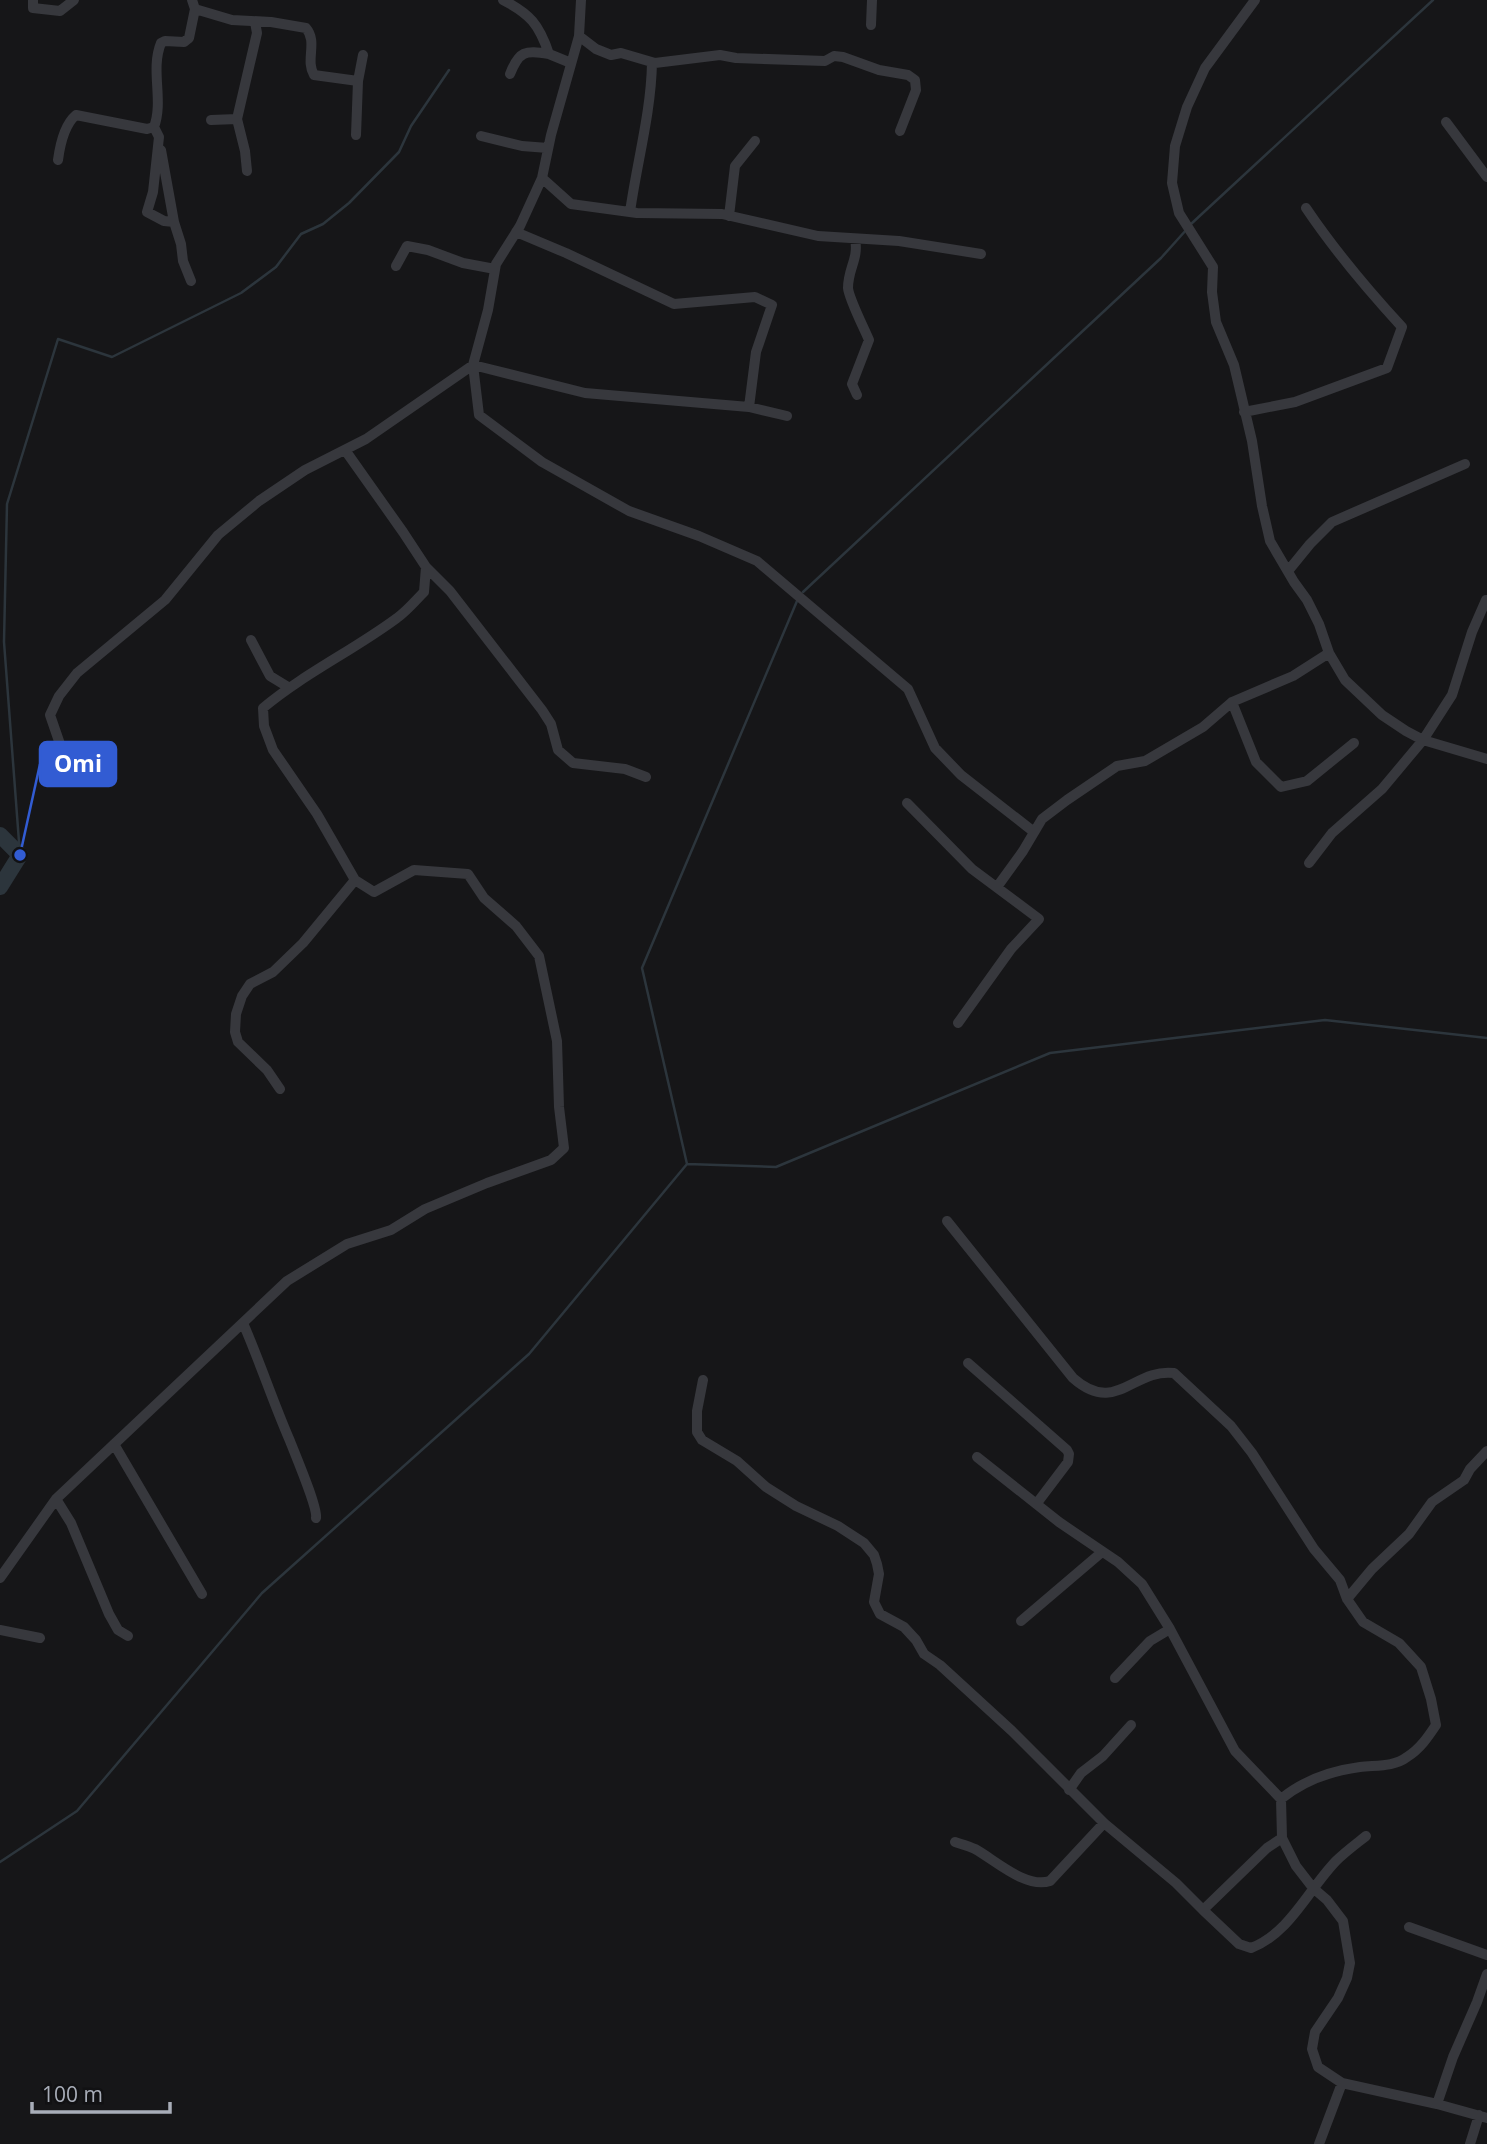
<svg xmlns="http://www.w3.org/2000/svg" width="1487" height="2144" viewBox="0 0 1487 2144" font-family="'Open Sans',sans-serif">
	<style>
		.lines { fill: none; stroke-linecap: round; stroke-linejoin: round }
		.stream { stroke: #2c353c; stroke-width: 2.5 }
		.river { stroke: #2c353c; stroke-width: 16 }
		.street { stroke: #37383d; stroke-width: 10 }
		.leader { fill: none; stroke: #325cd3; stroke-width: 2.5 }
		.callout-dot { fill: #325cd3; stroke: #111113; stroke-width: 2.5 }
		.callout { fill: #325cd3; stroke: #325cd3; stroke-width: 2.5 }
		.callout-label { font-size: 23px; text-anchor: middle; font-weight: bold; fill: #fff }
	</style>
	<rect width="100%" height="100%" fill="#161618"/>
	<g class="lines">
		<!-- stream -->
		<path class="stream" d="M1191,224L1433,0
			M803,592L1161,258L1187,229
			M20,855L4,642L7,504L58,339L112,357L241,293L276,267L301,234L323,224L349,203L399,152L411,126L449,70
			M687,1164L776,1167L1050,1053L1325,1020L1487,1038
			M0,1862L77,1811L262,1593L529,1354L687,1164L642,968L797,601"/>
		<!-- river -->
		<path class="river" d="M0,835L20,855L0,887"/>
		<!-- street -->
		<path class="street" d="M33,0V8L60,11L74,0
			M192,0L195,9L232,20L271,22L306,28C318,42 305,60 314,75L358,81L356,135
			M503,0C530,14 539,24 549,54L571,63
			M581,0L579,36L596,49L611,55L621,53L655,63L720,55L736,58L825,61L834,56L843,57L879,70L908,75L915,80L916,90L900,131
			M1255,0L1205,68L1187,107L1175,146L1172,183L1179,213L1213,267L1212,292L1216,322L1234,365L1252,441L1262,506L1270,541L1294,582L1307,600L1319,624L1329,653L1345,680L1382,715L1406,731L1423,740L1487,759
			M871,25L872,0
			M579,36L551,135L542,178L520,226L496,264L488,310L473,365L479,415L542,462L629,511L699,536L757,561L908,689L935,748L961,775L1034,832
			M510,74C519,51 525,50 549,54
			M358,81L363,55
			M211,120L237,119
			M1446,122L1487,177
			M154,127L159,137L153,192L147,212L164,221L174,222L181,244L183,261L191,281
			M481,136L522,146L548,148
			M161,150L174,222
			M58,160C60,145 64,125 76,115L147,129L154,127C164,100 150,70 161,43L165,41L184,42L189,38L195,9
			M247,171L245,151L237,119L257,33L255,22
			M542,178L571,204L637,213L722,214L818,236L899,241L981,254
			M630,212C637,162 651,113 652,63
			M729,216L735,166L755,141
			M516,232L566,253L674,304L755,297L772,305L756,352L749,407
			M855,239C859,259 848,268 848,288C849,299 864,328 869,340L852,384L857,395
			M396,266L407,246L428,250L463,263L495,269
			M1244,412L1295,402L1387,368L1402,327C1367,289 1335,251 1306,208
			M426,567L450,591L542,710L551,724L558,750L573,763L625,769L646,777
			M1288,571L1310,544L1332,522L1465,464
			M251,640L270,676L288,687
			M1232,702L1256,762L1281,787L1307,781L1354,743
			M60,744L50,715L59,696L77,673L165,600L218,535L259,501L305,470L366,439L473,365L585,393L749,407L787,416
			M907,803L972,869L1039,919L1011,949L958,1023
			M1309,863L1332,833L1382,789L1423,740L1452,695L1472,632L1486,600
			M997,887L1023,851L1042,819L1067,800L1117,766L1145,761L1203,727L1232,702L1293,676L1329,653
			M280,1089L267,1070L238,1042L235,1032L236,1014L242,996L250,984L273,972L303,943L355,880
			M947,1221L1073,1378C1116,1416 1133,1368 1174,1373L1231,1426L1252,1453L1314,1549L1340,1580L1347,1599L1363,1622L1399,1643L1421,1667L1431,1699L1436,1725C1428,1737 1420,1749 1407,1757C1394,1767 1376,1765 1360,1767C1330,1771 1304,1780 1281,1799L1282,1838L1296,1866L1313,1888L1327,1900L1343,1921L1350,1963L1347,1978L1338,1998L1315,2032L1312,2049L1318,2067L1342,2083L1437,2104L1487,2118
			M243,1323C260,1362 273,1402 290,1441C295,1454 318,1508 316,1518
			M968,1363L1067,1450L1069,1454L1068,1462L1037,1503
			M703,1380L697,1411V1432L702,1440L737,1461L766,1487L796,1506L838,1526L864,1543L874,1555L877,1564L879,1574L874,1602L880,1614L904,1627L916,1640L924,1654L940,1665L1012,1731L1104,1823L1176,1883L1203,1910L1267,1848L1282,1838
			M114,1444L202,1594
			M977,1457L1059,1522L1118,1562L1142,1584L1170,1629L1235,1751L1281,1799
			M56,1499L71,1523L109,1614L118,1630L128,1636
			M0,1578L56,1499L287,1281L347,1244L391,1230L425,1209L487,1183L551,1160L564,1148L559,1107L557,1041L539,956L516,926L484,898L468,874L414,870L374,892L355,880L317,814L273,750L264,726L263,708C305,673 354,650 397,618C407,611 416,600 424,592L426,567L403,532L345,450
			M1347,1599L1372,1569L1409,1534L1432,1502L1464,1480L1470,1469L1487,1451
			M1021,1621L1102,1552
			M0,1630L40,1638
			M1115,1678L1150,1641L1170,1629
			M1069,1790L1081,1773L1103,1756L1131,1725
			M955,1842C961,1844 969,1846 975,1849C995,1860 1026,1889 1050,1881L1104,1823
			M1203,1910L1239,1944L1251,1948C1290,1933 1308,1890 1336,1861C1345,1852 1356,1844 1366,1836
			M1409,1927L1487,1955
			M1437,2104L1453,2057L1477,2002L1487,1974
			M1319,2144L1342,2083
			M1470,2144L1479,2115"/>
	</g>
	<!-- callouts -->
	<path class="leader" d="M20 855L40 764"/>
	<circle class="callout-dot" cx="20" cy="855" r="7"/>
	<rect class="callout" x="40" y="742" width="76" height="44" rx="7"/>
	<g class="callout-label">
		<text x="78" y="772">Omi</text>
	</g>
	<!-- scale -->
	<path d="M32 2102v10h138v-10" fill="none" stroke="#a8adb8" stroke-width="3.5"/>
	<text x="42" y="2102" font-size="21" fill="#a8adb8" stroke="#111113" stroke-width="5" paint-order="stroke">100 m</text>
</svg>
